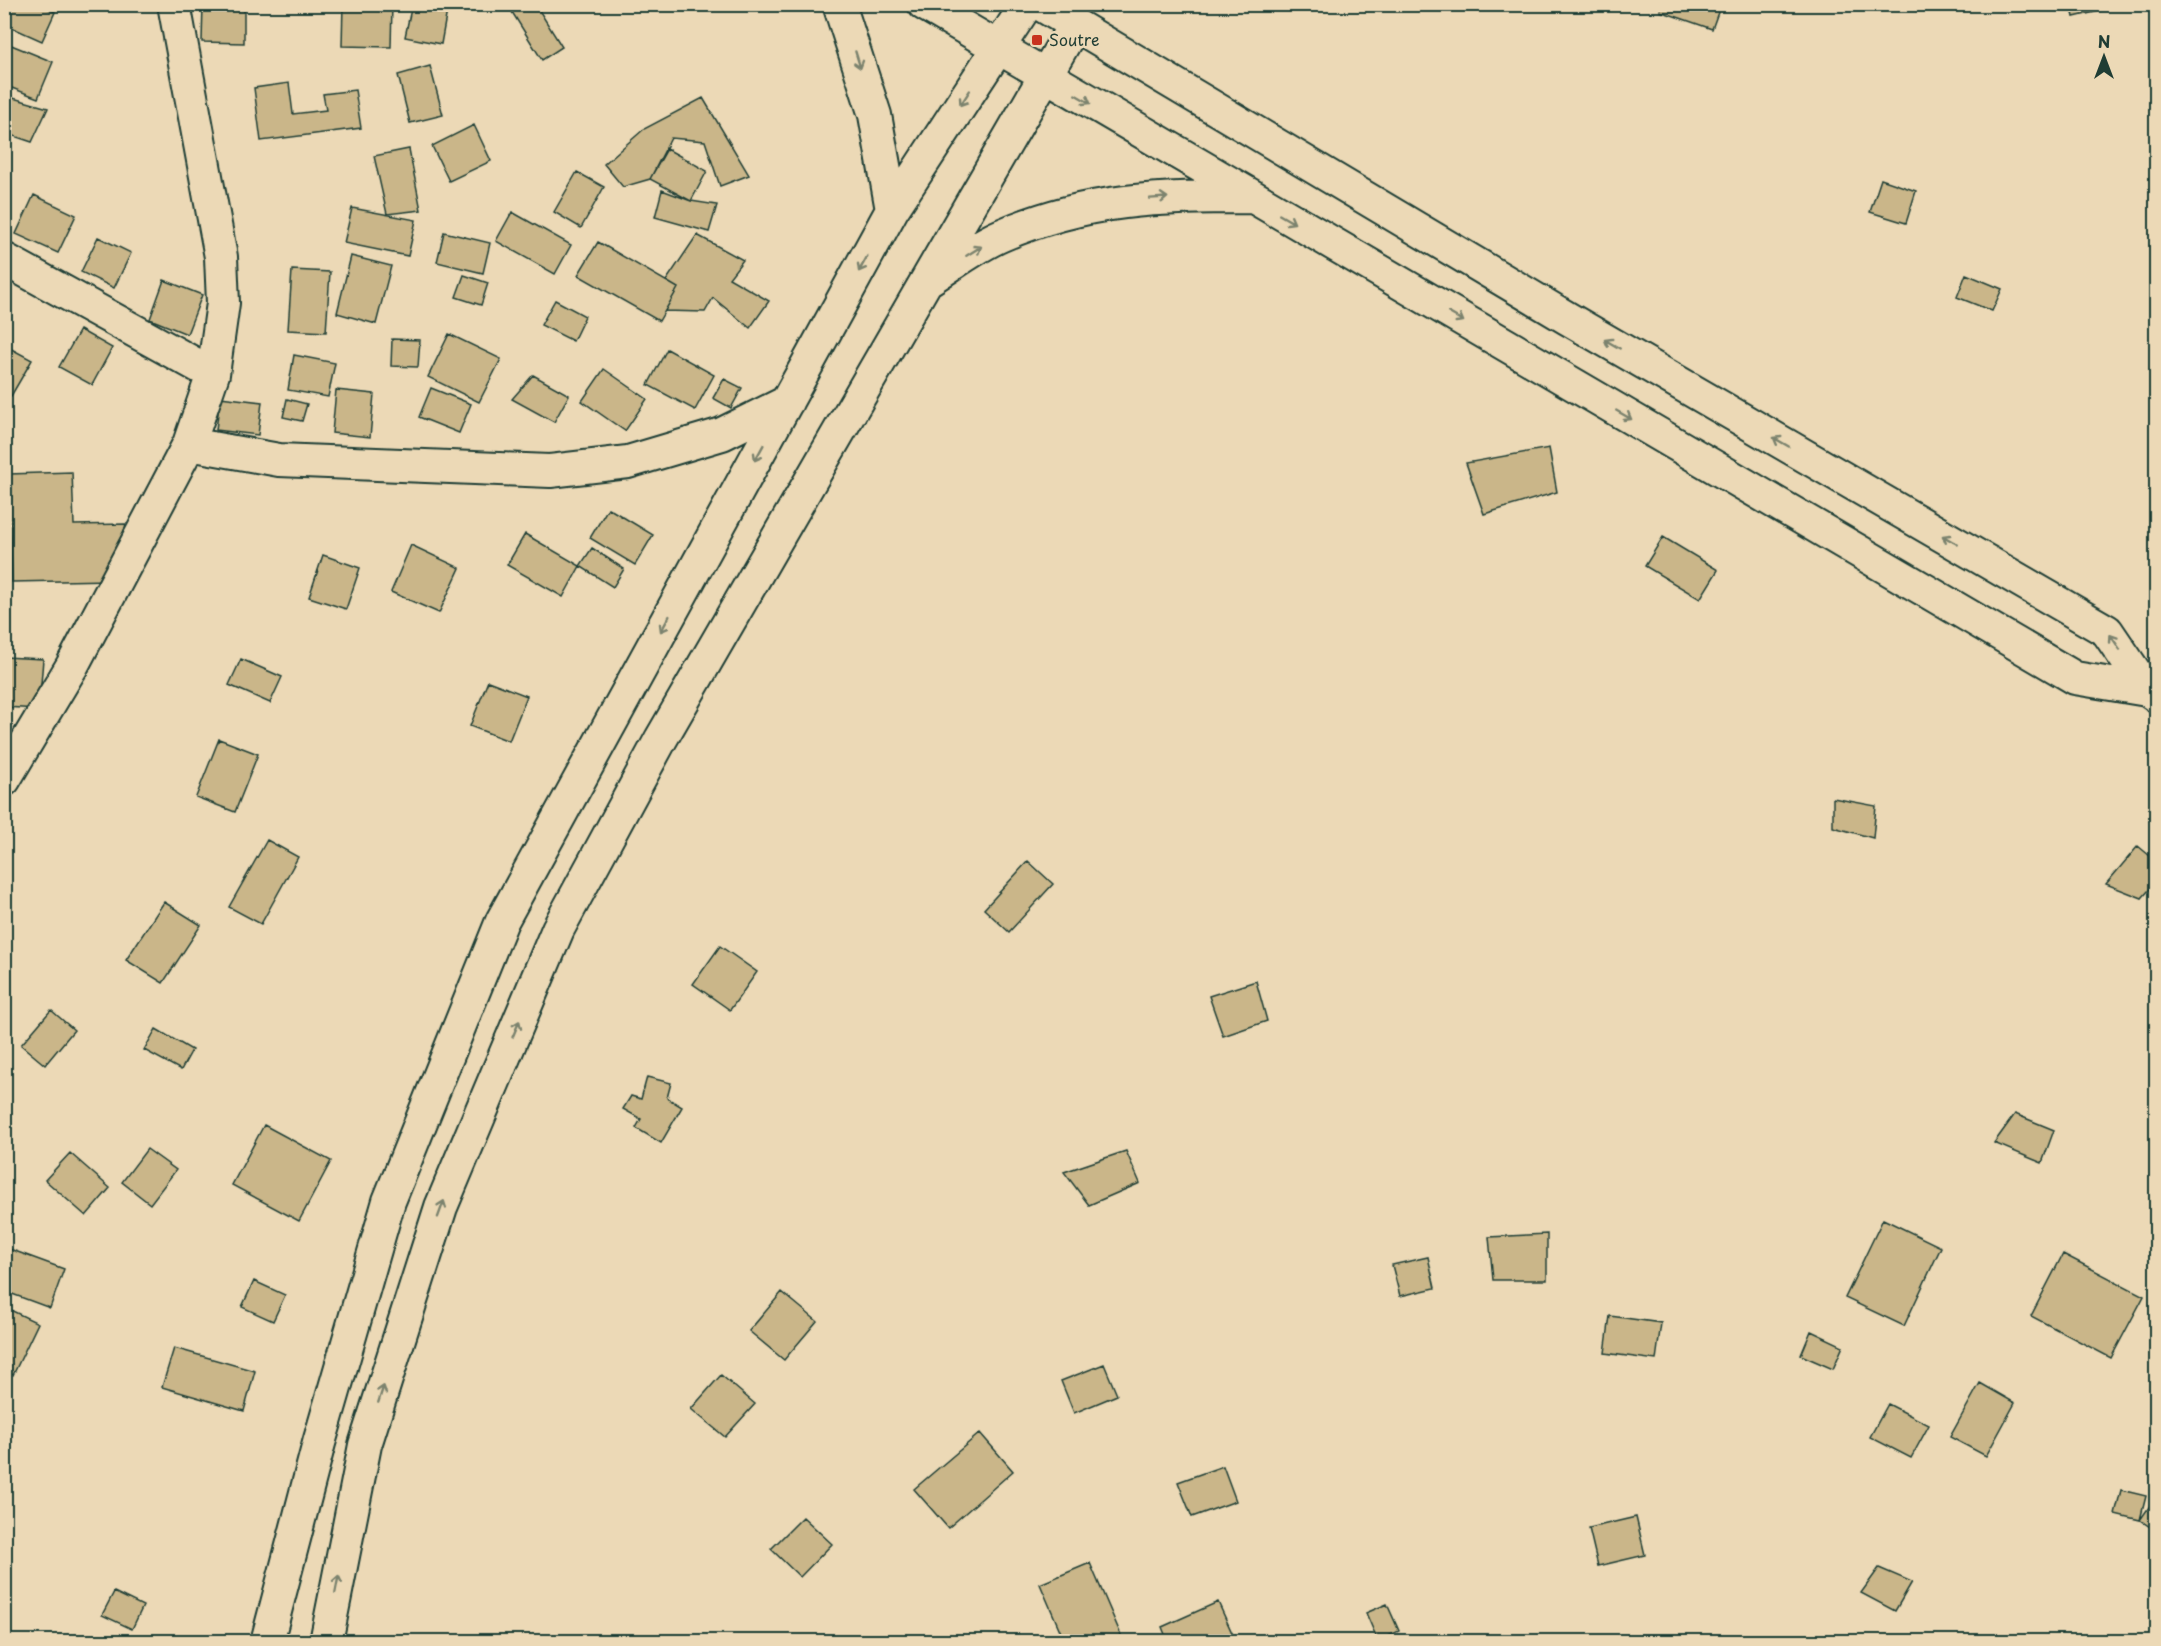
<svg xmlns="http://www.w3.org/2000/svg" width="2161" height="1646" viewBox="0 0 2161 1646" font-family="'Playpen Sans',sans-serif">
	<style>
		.building { fill: #cab689; stroke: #1f3d34; stroke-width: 1.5 }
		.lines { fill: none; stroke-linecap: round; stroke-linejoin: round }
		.street-casing { stroke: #1f3d34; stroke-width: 36 }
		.street { stroke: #ecd9b6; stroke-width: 32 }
		.oneway { stroke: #7b836e }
		.poi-dot { fill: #c8321e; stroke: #ecd9b6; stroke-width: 2 }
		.labels { text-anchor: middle; stroke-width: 5; stroke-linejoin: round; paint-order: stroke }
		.poi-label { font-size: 16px; fill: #1f3d34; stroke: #ecd9b6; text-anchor: start }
	</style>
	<rect width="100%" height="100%" fill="#ecd9b6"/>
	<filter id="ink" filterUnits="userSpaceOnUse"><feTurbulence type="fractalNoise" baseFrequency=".0167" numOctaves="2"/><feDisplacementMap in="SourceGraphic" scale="12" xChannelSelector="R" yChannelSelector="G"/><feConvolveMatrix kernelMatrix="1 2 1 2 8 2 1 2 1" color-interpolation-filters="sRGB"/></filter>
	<g filter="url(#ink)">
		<!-- building -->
		<path class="building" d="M4,4H39L55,12L42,41L4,24Z
			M203,4H244V43L202,42Z
			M343,4H392L391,47L342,46Z
			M412,4L448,5L441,44L405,37Z
			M507,4H541L537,7L562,47L542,60Z
			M1662,4H1721L1712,29L1660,11Z
			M2071,4H2128L2074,17Z
			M4,42L53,62L38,98L4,85Z
			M430,66L443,115L410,123L398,75Z
			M289,83L293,114L326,110L323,94L355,90L361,128L261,141L254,88Z
			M13,98L48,108L32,142L5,133Z
			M703,98L749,175L720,186L705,141L671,138L650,179L623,187L604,164L644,129Z
			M474,125L491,161L449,181L432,146Z
			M409,149L421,210L387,214L374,156Z
			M667,149L707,171L691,201L650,179Z
			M577,172L604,187L581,228L554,212Z
			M1881,179L1916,191L1906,223L1870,212Z
			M662,190L691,201L717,205L709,232L655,217Z
			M34,195L76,215L58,253L16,234Z
			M352,208L416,220L408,256L344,243Z
			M512,212L571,245L555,274L496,241Z
			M444,232L490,243L483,273L437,262Z
			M697,235L743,260L729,278L769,301L750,328L713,298L705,312L665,311L678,288L666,281Z
			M98,237L131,253L114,288L81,272Z
			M598,242L678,288L659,321L578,275Z
			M351,256L391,266L376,324L337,313Z
			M292,270L330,272L326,332L288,330Z
			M1966,274L2002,289L1992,311L1957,297Z
			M464,275L488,283L481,305L456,297Z
			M164,280L202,295L187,334L150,319Z
			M555,300L585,316L573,341L541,325Z
			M80,330L112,348L92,385L59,367Z
			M449,334L501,359L479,402L428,377Z
			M392,339L420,340L418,367L391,366Z
			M4,345L32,360L11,396L4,393Z
			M667,349L714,375L695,410L648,385Z
			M294,355L335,363L328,397L288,390Z
			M604,369L647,399L625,431L582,401Z
			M533,375L569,395L554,422L512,399Z
			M724,379L742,388L731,408L713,398Z
			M431,388L471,404L459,433L419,417Z
			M336,390L374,394L370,437L332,433Z
			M220,397L262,402L258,435L216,430Z
			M287,399L307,404L302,421L283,417Z
			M1549,448L1557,492L1484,514L1466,463Z
			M72,472L74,525L126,524L110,580L12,582L9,474Z
			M608,508L653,535L635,565L590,538Z
			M525,534L580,566L563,597L507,565Z
			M1663,537L1718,570L1700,599L1645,566Z
			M411,545L460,568L439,613L391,592Z
			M592,548L624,569L613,587L580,566Z
			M323,555L360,568L346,609L309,597Z
			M4,657L43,659L39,709L4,707Z
			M241,659L282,677L270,703L229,685Z
			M488,681L527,696L509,741L470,726Z
			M219,739L258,754L235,812L196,797Z
			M1833,798L1876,806L1873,838L1833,827Z
			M267,840L298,857L261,924L229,907Z
			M2138,846L2156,861V882L2142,898L2106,884Z
			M1028,861L1053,884L1009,932L984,909Z
			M164,902L201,925L163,983L126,960Z
			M720,946L757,972L730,1010L693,984Z
			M1256,981L1267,1021L1223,1036L1209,996Z
			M51,1010L74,1030L45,1065L21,1045Z
			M156,1029L192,1050L181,1070L144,1050Z
			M647,1077L671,1083L667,1098L682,1107L661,1143L636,1128L641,1119L623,1109L631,1096L641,1099Z
			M2015,1114L2054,1130L2042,1163L1994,1143Z
			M264,1125L331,1161L299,1221L232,1185Z
			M147,1149L176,1170L150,1204L122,1182Z
			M1126,1151L1140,1183L1089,1205L1064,1172Z
			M70,1153L110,1188L86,1216L45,1180Z
			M1883,1219L1941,1247L1904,1326L1845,1298Z
			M1547,1234V1280H1493L1489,1237Z
			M4,1247L64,1269L50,1308L4,1291Z
			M2063,1254L2144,1296L2111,1358L2031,1316Z
			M1428,1257L1435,1288L1400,1296L1392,1265Z
			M254,1281L285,1295L273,1321L242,1307Z
			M782,1292L817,1321L784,1360L749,1331Z
			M4,1307L38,1323L13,1375L4,1371Z
			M1610,1316L1661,1323L1656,1360L1605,1353Z
			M1811,1331L1843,1346L1833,1369L1801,1355Z
			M174,1348L255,1371L244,1411L162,1387Z
			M1104,1364L1117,1395L1074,1413L1061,1381Z
			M721,1375L755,1404L725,1437L691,1409Z
			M1980,1383L2015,1403L1986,1456L1950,1437Z
			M1888,1404L1929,1425L1911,1458L1870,1437Z
			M980,1433L1013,1471L948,1528L914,1489Z
			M1223,1466L1236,1501L1192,1517L1178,1482Z
			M2121,1490L2146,1496L2140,1520L2115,1514Z
			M2156,1497V1531L2140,1520Z
			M803,1517L832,1544L800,1577L771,1549Z
			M1636,1517L1645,1555L1598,1566L1589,1528Z
			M1090,1563L1124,1642H1065L1040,1584Z
			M1879,1568L1912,1582L1895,1611L1861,1593Z
			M114,1592L143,1606L132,1629L102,1615Z
			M1218,1602L1233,1635L1218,1642H1168L1162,1627Z
			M1387,1604L1399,1631L1378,1641L1366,1613Z"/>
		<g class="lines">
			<!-- street casing -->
			<g class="street-casing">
				<path id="street" d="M839,4L875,115L892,210
					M924,4L2075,678L2147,690L2156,696
					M1040,4L1567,318L2107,631L2147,690
					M4,259L213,374
					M928,280C952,265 976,246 1002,235C1088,198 1159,197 1250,197
					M189,444L279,460L550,471L628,462L722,434L787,402
					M4,780L72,666L189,444L213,374L223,303L221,257L174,4
					M267,1642L319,1443L389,1201L502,921L892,210L1027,4
					M326,1642L365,1445L441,1207L558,929L661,739L1074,26"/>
			</g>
			<!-- street -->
			<use href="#street" class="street"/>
		</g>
		<!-- one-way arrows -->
		<defs><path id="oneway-shaft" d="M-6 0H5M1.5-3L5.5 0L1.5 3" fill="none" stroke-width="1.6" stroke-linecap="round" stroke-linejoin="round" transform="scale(1.5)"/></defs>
		<g class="oneway">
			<use href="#oneway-shaft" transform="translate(858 60) rotate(73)"/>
			<use href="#oneway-shaft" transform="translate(965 98) rotate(123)"/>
			<use href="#oneway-shaft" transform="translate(1083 99) rotate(30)"/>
			<use href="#oneway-shaft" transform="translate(1159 198) rotate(-4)"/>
			<use href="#oneway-shaft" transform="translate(1287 219) rotate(30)"/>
			<use href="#oneway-shaft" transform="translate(974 251) rotate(-32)"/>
			<use href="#oneway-shaft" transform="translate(863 264) rotate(119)"/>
			<use href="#oneway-shaft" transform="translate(1456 317) rotate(30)"/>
			<use href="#oneway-shaft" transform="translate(1612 344) rotate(-150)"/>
			<use href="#oneway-shaft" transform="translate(1624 415) rotate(30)"/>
			<use href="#oneway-shaft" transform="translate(1781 442) rotate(-150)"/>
			<use href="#oneway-shaft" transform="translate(759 453) rotate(119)"/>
			<use href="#oneway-shaft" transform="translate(1950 540) rotate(-150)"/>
			<use href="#oneway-shaft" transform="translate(665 624) rotate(119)"/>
			<use href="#oneway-shaft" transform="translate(2115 642) rotate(-124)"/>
			<use href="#oneway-shaft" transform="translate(516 1029) rotate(-67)"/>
			<use href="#oneway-shaft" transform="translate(441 1209) rotate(-70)"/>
			<use href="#oneway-shaft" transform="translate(381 1394) rotate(-72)"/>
			<use href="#oneway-shaft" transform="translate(337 1584) rotate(-79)"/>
		</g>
	</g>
	<!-- markers -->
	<rect class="poi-dot" x="1031" y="34" width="12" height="12" rx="3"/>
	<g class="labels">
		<!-- poi labels -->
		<g class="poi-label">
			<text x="1049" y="46">Soutre</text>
		</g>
	</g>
	<!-- margin -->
	<rect width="2161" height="1646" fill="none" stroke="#ecd9b6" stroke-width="24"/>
	<rect x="12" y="12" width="2137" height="1622" fill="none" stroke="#1f3d34" stroke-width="2" filter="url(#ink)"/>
	<!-- north arrow -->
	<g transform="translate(2104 57)" stroke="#ecd9b6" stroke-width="4.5" paint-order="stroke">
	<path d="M0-4.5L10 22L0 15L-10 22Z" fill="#1f3d34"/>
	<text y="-9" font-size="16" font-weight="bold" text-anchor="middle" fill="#1f3d34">N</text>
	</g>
</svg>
